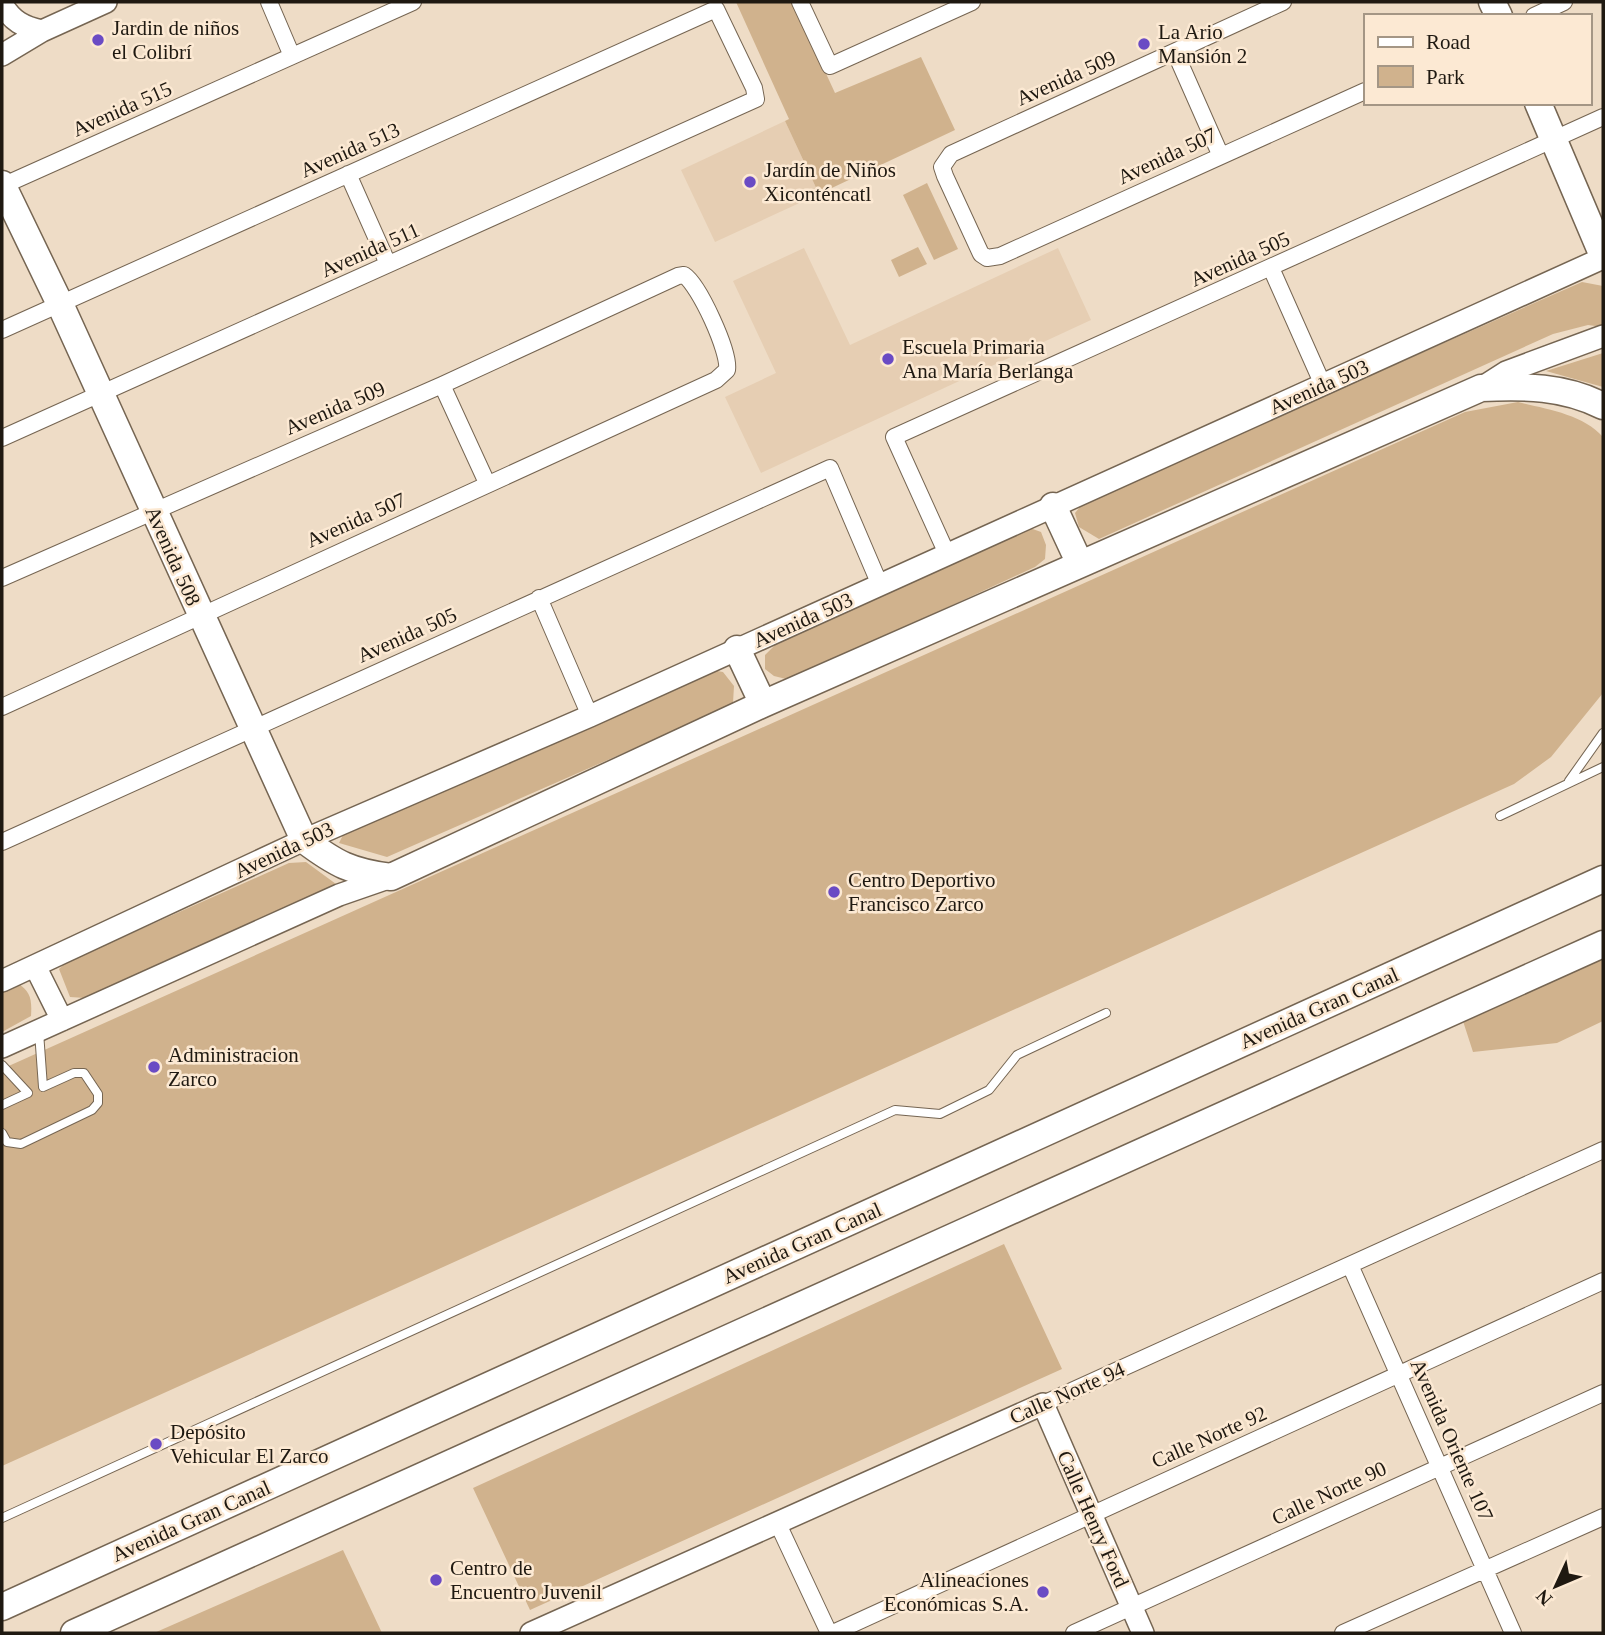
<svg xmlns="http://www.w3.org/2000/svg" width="1605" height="1635" viewBox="0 0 1605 1635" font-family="'Times New Roman',serif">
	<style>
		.built { fill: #e6ceb3 }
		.green { fill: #d0b28d }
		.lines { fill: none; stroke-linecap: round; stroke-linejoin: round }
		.service-casing { stroke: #756552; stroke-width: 10 }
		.minor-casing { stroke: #756552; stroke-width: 18 }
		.tertiary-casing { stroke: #756552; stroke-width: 24 }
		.primary-casing { stroke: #756552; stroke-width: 29 }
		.service { stroke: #fff; stroke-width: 8 }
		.minor { stroke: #fff; stroke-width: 16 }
		.tertiary { stroke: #fff; stroke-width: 21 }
		.primary { stroke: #fff; stroke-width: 26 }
		.poi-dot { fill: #6a4bc4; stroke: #fce9d3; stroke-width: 2.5 }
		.labels { text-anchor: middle; stroke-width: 5; stroke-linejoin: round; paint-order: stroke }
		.poi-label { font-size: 21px; fill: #1f1911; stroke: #fce9d3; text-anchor: start }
		.street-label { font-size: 21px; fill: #1f1911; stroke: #fce9d3 }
	</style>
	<rect width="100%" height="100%" fill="#eedcc6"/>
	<!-- built -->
	<path class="built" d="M785,121L819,194L715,242L681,170Z
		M804,248L850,345L1058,248L1091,320L761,473L725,397L776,373L733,281Z"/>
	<!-- green -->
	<path class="green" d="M736,2H793L835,93L921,57L955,130L819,194L785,121L789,119Z
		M927,183L958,249L934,260L903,195Z
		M918,247L927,264L899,277L891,260Z
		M1582,282L1603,286V327L1588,325L1553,334L1099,539L1079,527L1075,513L1084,502Z
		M1603,353V387L1546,371Z
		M1518,402C1546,409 1583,414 1603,437V693L1551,757L1514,784L2,1466V1069L1465,412Z
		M1030,528L1041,532L1046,545L1045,559L1035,567L790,680L774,676L765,669V655L777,643Z
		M712,670L723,672L734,686L733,703L710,715L387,857L339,843L344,833Z
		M306,862L336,884L85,998L70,997L59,969L65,963L289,863Z
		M1603,955V1021L1557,1043L1473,1052L1462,1018Z
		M17,983C31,991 32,1000 31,1016L2,1032V990Z
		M1004,1244L1062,1369L530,1610L473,1488Z
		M343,1550L382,1633H154Z"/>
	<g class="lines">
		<!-- service casing -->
		<g class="service-casing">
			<path id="service" d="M1569,781L1603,733
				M1500,816L1603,767
				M2,1065L28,1093L2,1105
				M2,1133L7,1142L21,1144L92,1110L98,1103V1094L84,1073H74L43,1087L39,1032
				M2,1518L895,1110L940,1114L989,1090L1017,1055L1106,1013"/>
		</g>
		<!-- minor casing -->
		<g class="minor-casing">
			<path id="minor" d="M269,2L292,56
				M800,2L830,66L972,2
				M1283,2L951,154L942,167L945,176L981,254L987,258L1000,256L1365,91
				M1534,16L1564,2
				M1175,52L1220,154
				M348,174L388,264
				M2,186L413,2
				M1271,268L1323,385
				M2,330L716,9L754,88L756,99L2,438
				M442,385L487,483
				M947,554L894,437L1603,117
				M2,578L442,385L678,276L684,275C699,285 730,352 727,370L716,380L2,707
				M539,598L590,716
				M2,842L830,468L880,585
				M1350,1265L1513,1633
				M1043,1404L1603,1150
				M778,1524L829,1633
				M833,1633L1603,1281
				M1074,1633L1603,1393
				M1343,1633L1603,1517"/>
		</g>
		<!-- tertiary casing -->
		<g class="tertiary-casing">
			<path id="tertiary" d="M2,4C12,21 23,27 42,31
				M2,55L42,31L106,2
				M1481,388L1506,372L1603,336
				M35,966L62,1020
				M2,981L304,840L590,716L1603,258
				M2,1047L339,895L391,877
				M531,1633L1043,1404L1143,1633"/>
		</g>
		<!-- primary casing -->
		<g class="primary-casing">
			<path id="primary" d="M1492,2L1499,16
				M1538,103L1603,256
				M2,184L60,304L304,840C336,864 351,872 391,877L763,704L1481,388C1524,386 1564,386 1603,406
				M1053,506L1079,562
				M737,649L763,704
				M2,1607L1603,879
				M74,1633L1603,944"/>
		</g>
		<!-- service -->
		<use href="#service" class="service"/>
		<!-- minor -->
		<use href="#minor" class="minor"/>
		<!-- tertiary -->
		<use href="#tertiary" class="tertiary"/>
		<!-- primary -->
		<use href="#primary" class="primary"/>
	</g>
	<!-- markers -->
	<g class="poi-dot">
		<circle cx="98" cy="40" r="7"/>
		<circle cx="1144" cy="44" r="7"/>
		<circle cx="750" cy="182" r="7"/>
		<circle cx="888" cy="359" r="7"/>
		<circle cx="834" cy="892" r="7"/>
		<circle cx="154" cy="1067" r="7"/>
		<circle cx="156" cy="1444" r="7"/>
		<circle cx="436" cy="1580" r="7"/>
		<circle cx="1043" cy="1592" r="7"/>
	</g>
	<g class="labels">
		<!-- poi labels -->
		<g class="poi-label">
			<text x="112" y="35">Jardin de niños<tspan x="112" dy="24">el Colibrí</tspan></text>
			<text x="1158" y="39">La Ario<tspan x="1158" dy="24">Mansión 2</tspan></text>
			<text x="764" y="177">Jardín de Niños<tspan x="764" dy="24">Xiconténcatl</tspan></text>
			<text x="902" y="354">Escuela Primaria<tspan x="902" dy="24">Ana María Berlanga</tspan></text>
			<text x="848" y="887">Centro Deportivo<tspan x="848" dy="24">Francisco Zarco</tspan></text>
			<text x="168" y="1062">Administracion<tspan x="168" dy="24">Zarco</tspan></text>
			<text x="170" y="1439">Depósito<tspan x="170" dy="24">Vehicular El Zarco</tspan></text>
			<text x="450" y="1575">Centro de<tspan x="450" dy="24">Encuentro Juvenil</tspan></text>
			<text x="1029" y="1587" text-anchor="end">Alineaciones<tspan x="1029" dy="24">Económicas S.A.</tspan></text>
		</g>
		<!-- street labels -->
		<g class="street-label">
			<text transform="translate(1066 78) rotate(-24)" y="7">Avenida 509</text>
			<text transform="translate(122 109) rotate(-24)" y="7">Avenida 515</text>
			<text transform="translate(350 150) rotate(-24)" y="7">Avenida 513</text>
			<text transform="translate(1167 156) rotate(-25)" y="7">Avenida 507</text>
			<text transform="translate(370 250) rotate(-24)" y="7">Avenida 511</text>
			<text transform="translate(1240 259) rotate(-24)" y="7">Avenida 505</text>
			<text transform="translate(1319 387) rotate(-24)" y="7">Avenida 503</text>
			<text transform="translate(335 408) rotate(-23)" y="7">Avenida 509</text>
			<text transform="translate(356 520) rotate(-24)" y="7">Avenida 507</text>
			<text transform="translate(173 556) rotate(66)" y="7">Avenida 508</text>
			<text transform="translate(803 620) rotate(-24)" y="7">Avenida 503</text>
			<text transform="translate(407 635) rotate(-24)" y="7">Avenida 505</text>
			<text transform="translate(284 850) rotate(-25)" y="7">Avenida 503</text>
			<text transform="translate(1319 1008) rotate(-24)" y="7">Avenida Gran Canal</text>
			<text transform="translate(802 1243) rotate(-24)" y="7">Avenida Gran Canal</text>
			<text transform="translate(1067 1393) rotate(-24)" y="7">Calle Norte 94</text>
			<text transform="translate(1209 1437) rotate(-24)" y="7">Calle Norte 92</text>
			<text transform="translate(1452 1440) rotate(66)" y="7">Avenida Oriente 107</text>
			<text transform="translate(1329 1493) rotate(-25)" y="7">Calle Norte 90</text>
			<text transform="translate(1093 1519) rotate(66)" y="7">Calle Henry Ford</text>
			<text transform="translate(191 1521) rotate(-24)" y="7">Avenida Gran Canal</text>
		</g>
	</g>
	<!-- border -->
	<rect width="1605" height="1635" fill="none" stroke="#1f1911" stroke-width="7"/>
	<!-- legend -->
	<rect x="1364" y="14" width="228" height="91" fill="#fce9d3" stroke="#a49685" stroke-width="2"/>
	<rect x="1378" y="37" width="35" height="10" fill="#ffffff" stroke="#a49685" stroke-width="2"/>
	<text x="1426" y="49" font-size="21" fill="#1f1911">Road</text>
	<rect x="1378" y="66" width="35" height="21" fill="#d0b28d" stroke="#a49685" stroke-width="2"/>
	<text x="1426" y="84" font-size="21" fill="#1f1911">Park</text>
	<!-- north arrow -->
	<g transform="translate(1556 1586) rotate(226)" stroke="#fce9d3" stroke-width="5" paint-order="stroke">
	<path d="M0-5L12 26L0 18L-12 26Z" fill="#1f1911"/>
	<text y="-10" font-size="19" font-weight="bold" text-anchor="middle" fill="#1f1911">N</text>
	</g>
</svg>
